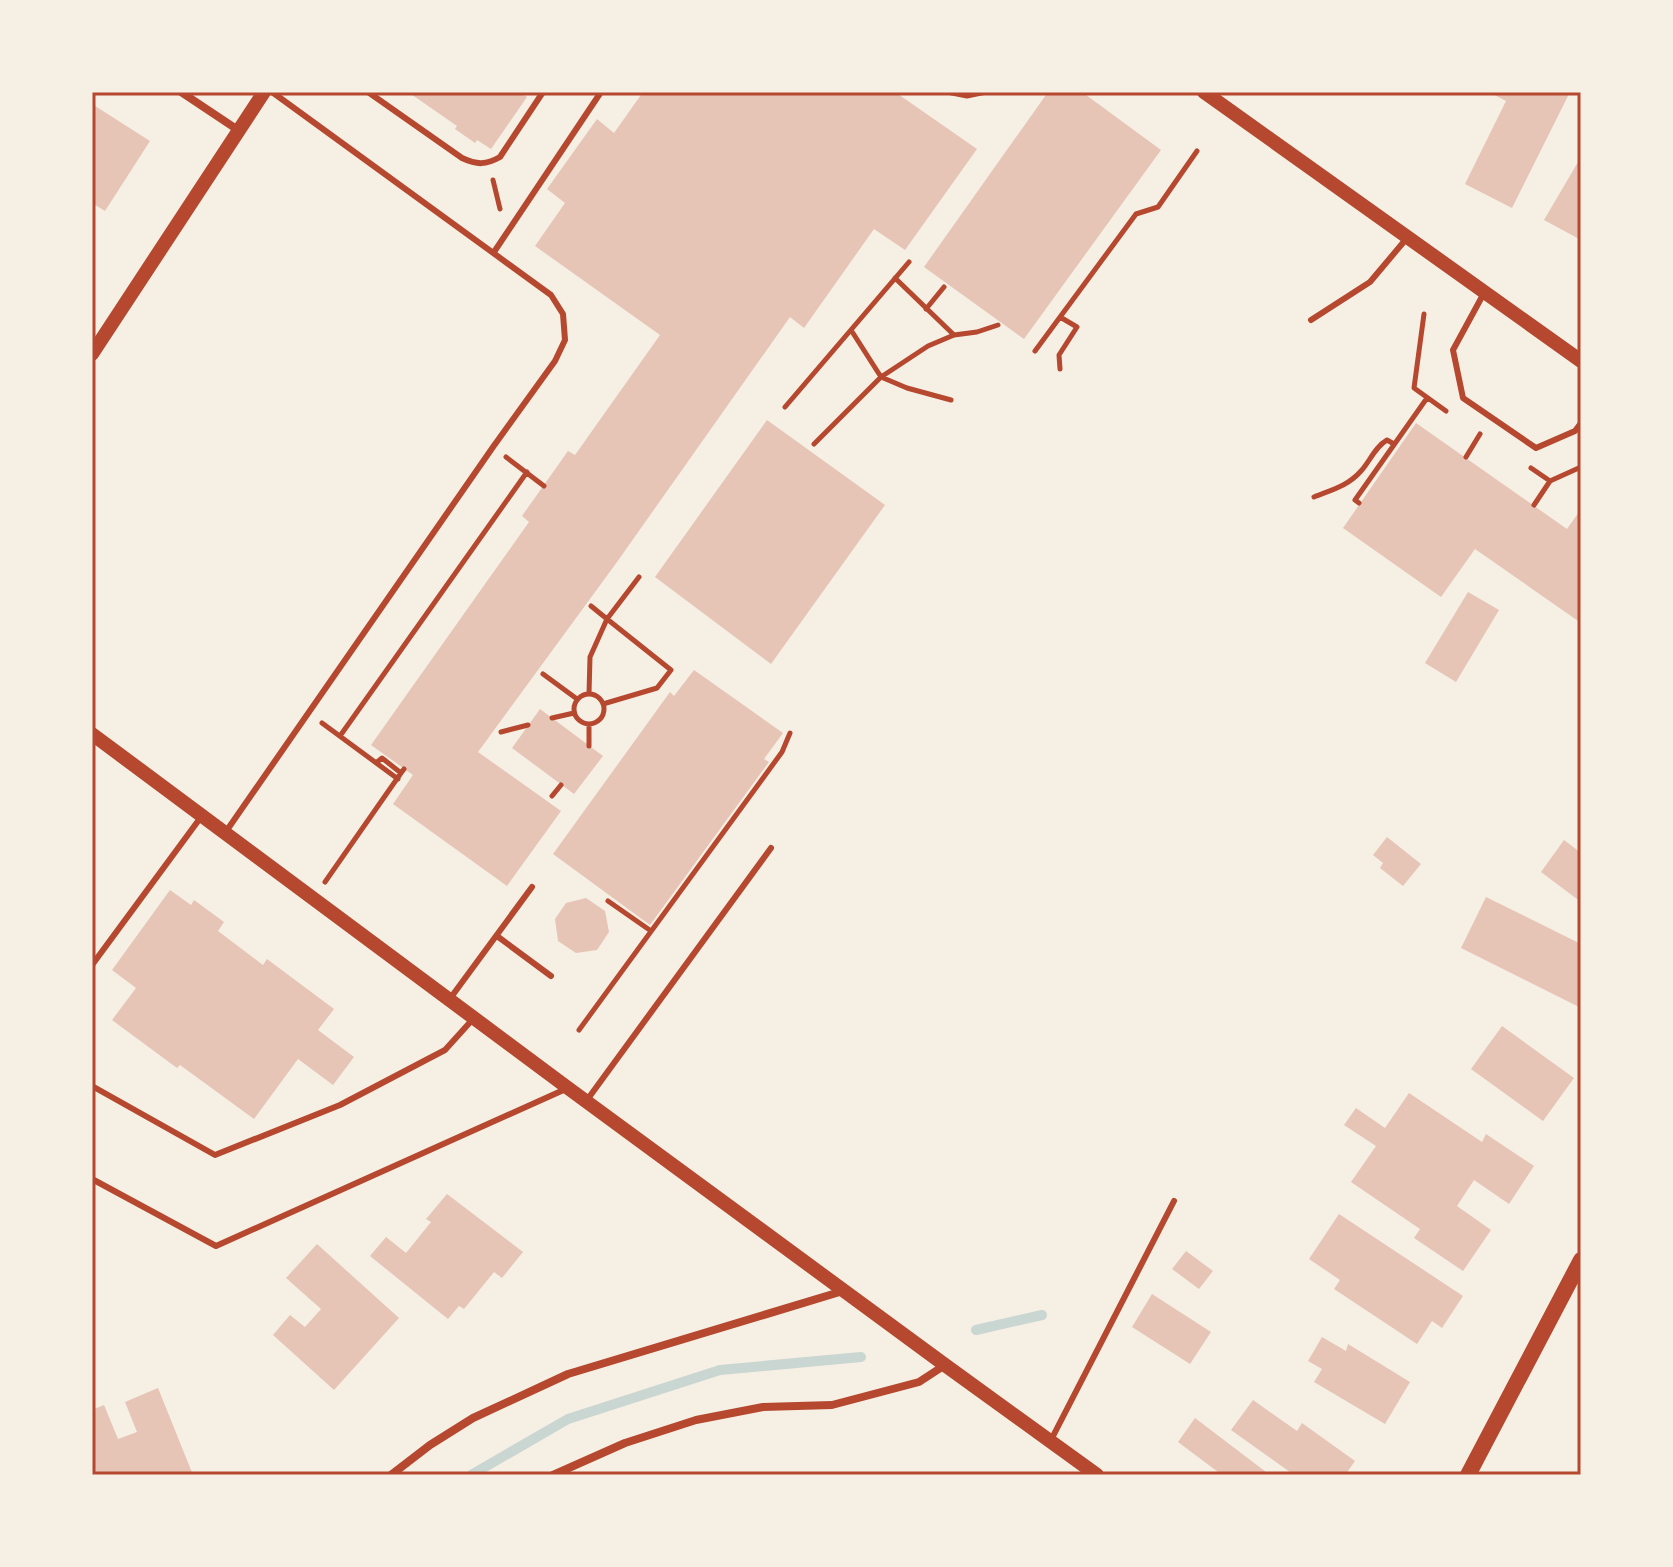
<svg xmlns="http://www.w3.org/2000/svg" width="1673" height="1567" viewBox="0 0 1673 1567" font-family="'Times New Roman',serif">
	<style>
		.lines { fill: none; stroke-linecap: round; stroke-linejoin: round }
		.stream { stroke: #c9d6d2; stroke-width: 10 }
		.building { fill: #e6c5b7 }
		.path { stroke: #b5482f; stroke-width: 5 }
		.service { stroke: #b5482f; stroke-width: 6 }
		.minor { stroke: #b5482f; stroke-width: 8 }
		.tertiary { stroke: #b5482f; stroke-width: 14 }
		.secondary { stroke: #b5482f; stroke-width: 16 }
		.neatline { fill: none; stroke: #b5482f; stroke-width: 3 }
	</style>
	<rect width="100%" height="100%" fill="#f6efe4"/>
	<g class="lines">
		<!-- stream -->
		<path class="stream" d="M976,1330L1042,1315
			M471,1475L568,1419L720,1370L861,1357"/>
	</g>
	<!-- building -->
	<path class="building" d="M408,92H519L527,97L491,149L477,140L475,143L455,129L457,126Z
		M643,92H895L977,149L905,250L874,229L804,328L790,317L617,562L478,752L561,811L507,886L393,804L413,775L371,745L529,522L522,516L568,451L575,455L660,335L535,246L565,203L547,189L597,119L614,133Z
		M1048,92H1082L1161,150L1024,339L924,267Z
		M1489,92H1570L1512,208L1465,184L1506,101Z
		M92,104L150,141L105,211L92,203Z
		M1581,157V240L1544,220Z
		M767,420L885,505L771,664L655,577Z
		M1416,423L1567,529L1581,509V623L1475,549L1441,597L1343,528Z
		M1468,592L1499,610L1456,682L1425,663Z
		M694,670L783,733L764,759L769,762L650,925L553,854L670,692L674,696Z
		M540,709L603,756L574,794L512,748Z
		M1387,837L1421,864L1403,886L1380,868L1383,863L1373,855Z
		M1564,840L1581,853V902L1541,872Z
		M170,890L191,905L194,900L224,922L218,931L263,965L267,959L334,1009L318,1030L354,1057L333,1085L298,1059L254,1119L180,1065L177,1068L112,1020L136,988L112,970Z
		M1486,897L1581,944V1008L1461,948Z
		M586,898L605,911L609,932L597,950L576,953L558,941L555,919L566,903Z
		M1502,1026L1574,1078L1543,1121L1471,1069Z
		M1409,1093L1482,1142L1486,1134L1534,1166L1509,1204L1474,1180L1457,1206L1491,1230L1463,1271L1414,1238L1420,1229L1351,1182L1376,1146L1344,1125L1356,1108L1385,1128Z
		M447,1194L523,1252L502,1278L494,1272L464,1309L459,1306L448,1319L370,1256L386,1237L406,1253L431,1222L426,1219Z
		M1339,1214L1463,1296L1442,1328L1432,1321L1417,1344L1334,1289L1340,1280L1309,1259Z
		M317,1244L399,1318L334,1390L273,1335L290,1315L305,1327L321,1309L286,1278Z
		M1186,1251L1213,1271L1199,1289L1172,1269Z
		M1152,1294L1211,1332L1190,1364L1132,1327Z
		M1322,1337L1346,1351L1348,1344L1410,1382L1385,1424L1314,1382L1322,1369L1308,1361Z
		M158,1388L193,1475H96L92,1465V1410L104,1405L118,1439L137,1432L125,1402Z
		M1253,1400L1297,1431L1302,1423L1355,1461L1345,1475H1294L1231,1430Z
		M1195,1418L1270,1475H1222L1178,1442Z"/>
	<g class="lines">
		<!-- path -->
		<path class="path" d="M947,92L967,96L986,92
			M493,180L500,209
			M895,278L954,335
			M926,309L944,287
			M1424,314L1414,388L1446,411
			M851,330L881,377L928,346L954,335L977,332L998,325
			M1035,351L1136,214L1158,207L1197,151
			M1060,369L1059,355L1077,327L1060,317
			M785,407L909,262
			M814,444L881,377L907,388L951,400
			M506,457L544,486
			M1466,457L1480,434
			M1531,468L1550,481L1581,467
			M1314,497C1331,490 1348,486 1361,471C1370,461 1375,447 1387,440L1394,444
			M1359,503L1355,500L1427,398
			M1534,505L1550,481
			M543,674L577,699
			M589,694L590,657L607,619L591,606
			M574 709a15 15 0 1 1 30 0a15 15 0 1 1-30 0Z
			M603,704L657,688L671,670L607,619L639,577
			M552,718L574,713
			M322,723L398,779
			M589,724V746
			M501,732L528,725
			M340,736L527,472
			M376,763L382,758L401,773L404,769
			M552,796L561,785
			M325,882L401,773
			M608,901L651,931
			M579,1030L782,752L790,733"/>
		<!-- service -->
		<path class="service" d="M368,92L462,158C477,165 486,165 500,157L543,92
			M494,252L601,92
			M1484,293L1453,350L1463,398L1536,448L1575,431L1581,423
			M1311,320L1370,282L1407,238
			M225,833L493,447L555,361L565,340L563,314L551,295L272,92
			M497,936L551,976
			M92,965L201,817
			M449,1000L532,887
			M92,1086L215,1155L340,1105L445,1050L473,1019
			M587,1100L771,848
			M92,1179L216,1246L568,1088
			M1051,1440L1174,1201"/>
		<!-- minor -->
		<path class="minor" d="M181,92L238,130
			M391,1475L430,1445L473,1418L568,1374L843,1291
			M553,1475L625,1443L696,1420L763,1407L832,1405L919,1382L945,1365"/>
		<!-- tertiary -->
		<path class="tertiary" d="M1204,92L1581,361
			M92,354L264,92
			M92,734L568,1088L945,1365L1097,1475"/>
		<!-- secondary -->
		<path class="secondary" d="M1468,1475L1581,1260"/>
	</g>
	<!-- border -->
	<rect width="1673" height="1567" fill="none" stroke="#f6efe4" stroke-width="188"/>
	<rect x="94" y="94" width="1485" height="1379" class="neatline"/>
</svg>
